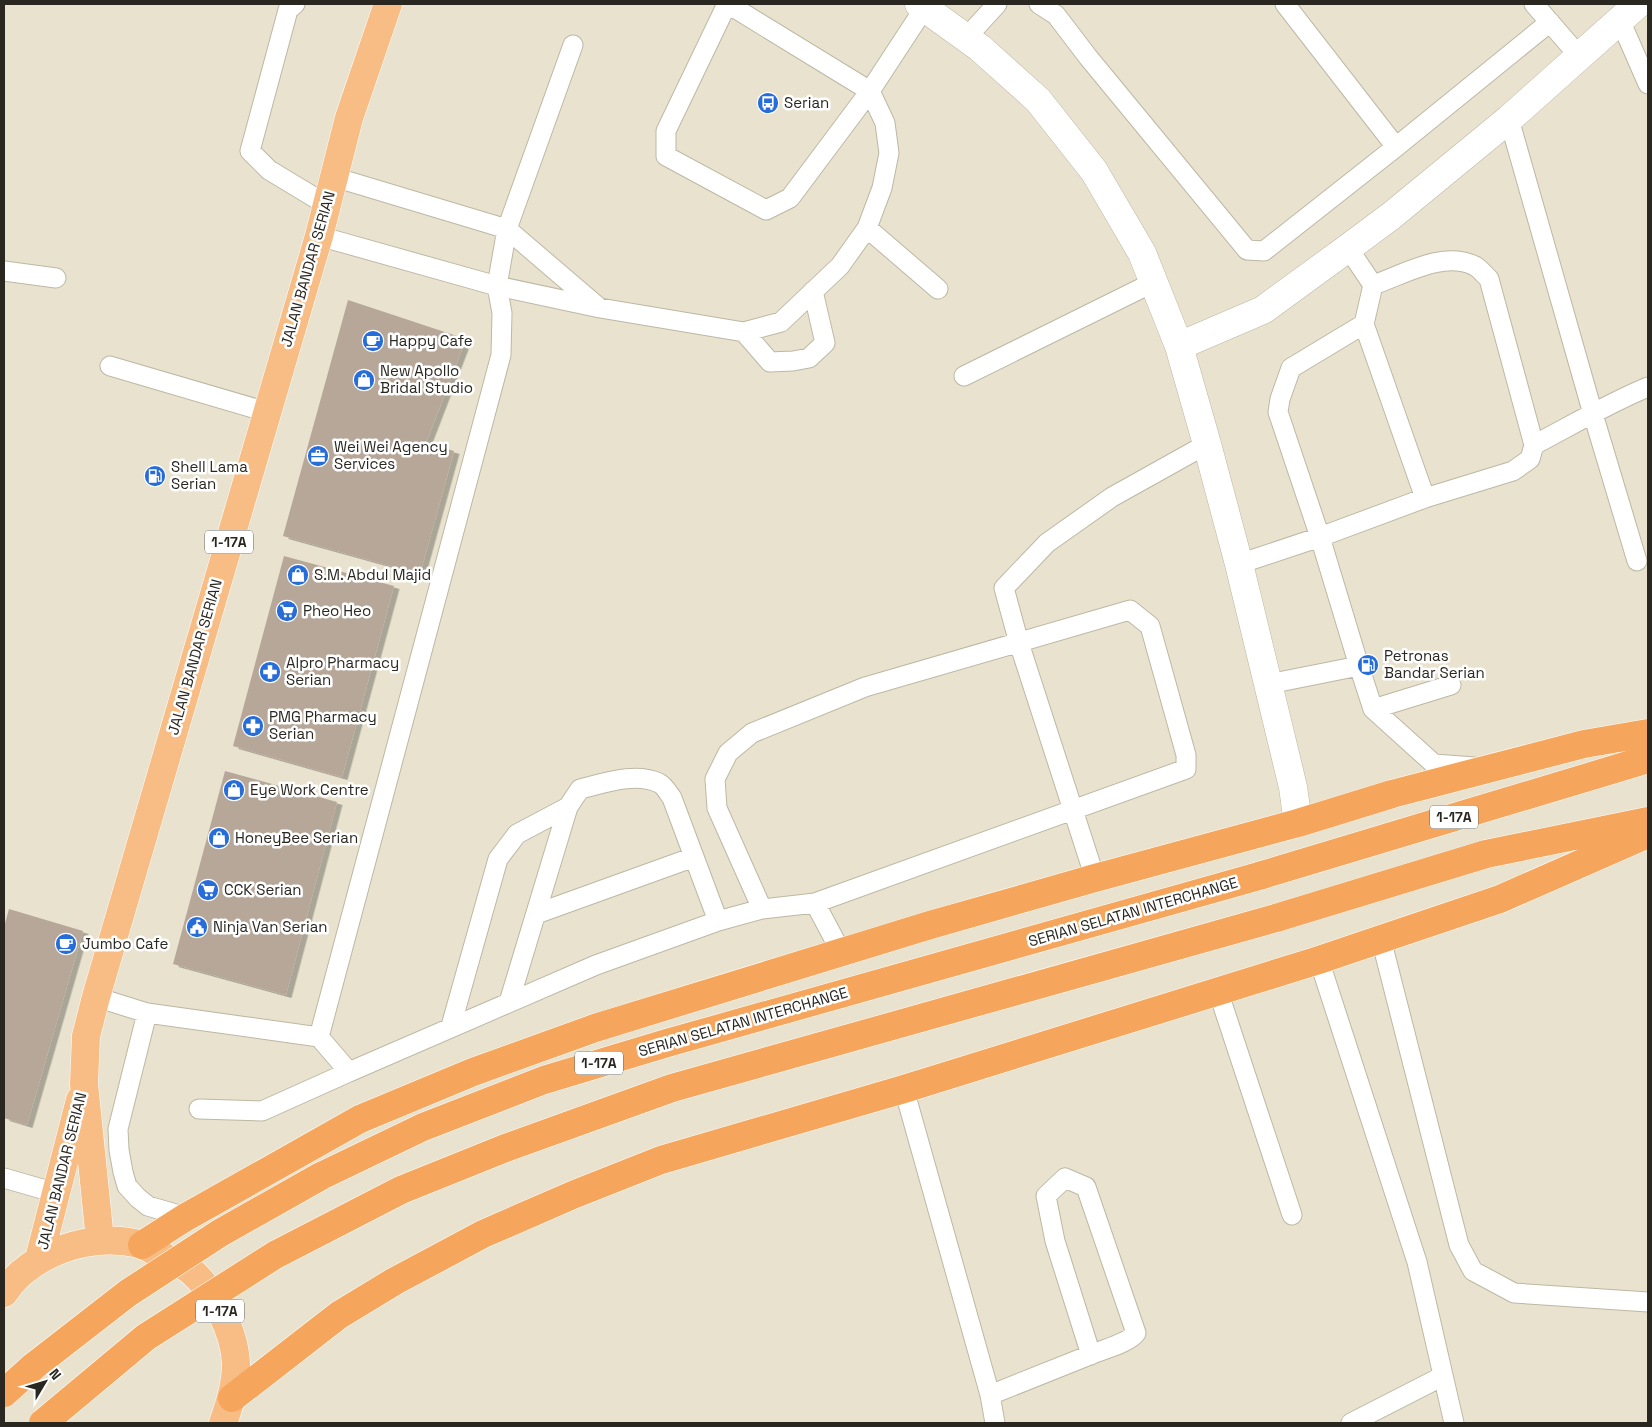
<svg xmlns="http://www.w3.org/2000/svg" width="1652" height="1427" viewBox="0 0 1652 1427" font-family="'Space Grotesk',sans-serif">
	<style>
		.building { fill: #b7a799; filter: url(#shadow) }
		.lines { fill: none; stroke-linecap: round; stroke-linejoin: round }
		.service-casing { stroke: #bdb8a4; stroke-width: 21 }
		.minor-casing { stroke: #bdb8a4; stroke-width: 29 }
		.primary-casing { stroke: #fff; stroke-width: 29 }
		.trunk-casing { stroke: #fff; stroke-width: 29 }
		.service { stroke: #fff; stroke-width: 19 }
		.minor { stroke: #fff; stroke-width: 28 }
		.primary { stroke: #f8bc85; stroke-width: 28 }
		.trunk { stroke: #f6a65c; stroke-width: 28 }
		.trunk-bridge-casing { stroke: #fff; stroke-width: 29; stroke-linecap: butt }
		.trunk-bridge { stroke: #f6a65c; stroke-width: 28 }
		.labels { text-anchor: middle; stroke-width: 5; stroke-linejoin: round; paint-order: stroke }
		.shield { fill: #fff; stroke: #696863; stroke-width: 1 }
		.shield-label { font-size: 14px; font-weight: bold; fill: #292720 }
		.poi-label { font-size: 15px; fill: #292720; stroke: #fff; text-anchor: start }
		.street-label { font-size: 15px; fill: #292720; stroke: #fff }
	</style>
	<defs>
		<filter id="shadow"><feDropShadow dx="5.5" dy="3" stdDeviation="0" flood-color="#0004"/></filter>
	</defs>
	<rect width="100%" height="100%" fill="#e8e2ce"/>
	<!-- building -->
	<path class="building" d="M348,300L466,339L426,443L454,451L420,574L283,536Z
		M284,556L394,586L342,777L233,746Z
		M225,771L337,802L286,995L173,964Z
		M9,909L83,931L27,1125L4,1118V927Z"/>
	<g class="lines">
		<!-- service casing -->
		<g class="service-casing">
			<path id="service" d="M295,4L288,10L250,151L269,170L327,205
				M727,4L666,131V156L766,210L790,198L870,91L925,7
				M1039,4L1056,15L1088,57L1247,250L1264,251L1396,147L1550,22
				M1285,4L1396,147
				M1534,4L1579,56
				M1620,20L1648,84
				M966,38L997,4
				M1509,119L1593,414L1637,561
				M334,177L507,229L597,306
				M867,228L938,289
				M319,236L497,286L600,308L744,332L781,322L840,266L867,228L882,188L889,153L885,123L870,91L728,4
				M1348,248L1373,285L1364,324L1425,498
				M4,271L56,278
				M744,332L770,362L793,361L809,358L825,343L813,291
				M110,366L267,412
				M964,376L1154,282
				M1534,445C1572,425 1609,403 1648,387
				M1239,564L1320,537L1425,498L1513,471L1530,459L1534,445L1489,279C1485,275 1480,269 1475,266C1443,250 1403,275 1373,285
				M1359,666L1320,537L1278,412L1280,399L1291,368L1364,324
				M1269,684L1359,666L1373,709L1434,764L1474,767
				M1373,709L1451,685
				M1095,878L1019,643L1004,588L1047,543L1112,497L1207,444
				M815,903L841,952
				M536,914L694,857
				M1381,939L1459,1245L1473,1271L1514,1293L1648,1302
				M1319,960L1417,1262L1454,1423
				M1218,991L1292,1215
				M96,997L147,1013L319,1037L349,1072L596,965L718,921L762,909L815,903L1186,769V755L1150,626L1130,610L865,687L752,733L728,753L715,779L717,808L762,909
				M509,1002L568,807L580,789C605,783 635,772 659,783C664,785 669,794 672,798L718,921
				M147,1013L118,1129L119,1150L123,1172L127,1186L138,1198L148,1206L186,1217
				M451,1026L498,859L517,834L568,807
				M319,1037L501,355L502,313L497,286L507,229L573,45
				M904,1089L990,1395L995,1423
				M199,1109L262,1111L349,1072
				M4,1178L56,1193
				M990,1395C1025,1381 1060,1367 1095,1353C1105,1349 1130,1342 1136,1333L1086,1187L1065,1178L1046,1196L1055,1241L1091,1355
				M1351,1423L1443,1376"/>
		</g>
		<!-- minor casing -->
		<g class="minor-casing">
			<path id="minor" d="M919,4L980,48L1038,100L1094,171L1142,253L1179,346L1207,444L1239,564L1293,787L1298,823
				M1179,346L1263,310L1348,248L1391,216L1509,119L1638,4"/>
		</g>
		<!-- primary casing -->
		<g class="primary-casing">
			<path id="primary" d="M100,1240L84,1084L86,1036L96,997L319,236L349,118L388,4
				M39,1259L80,1100
				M4,1293C16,1274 33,1262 53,1253C79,1241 111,1237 139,1244C147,1246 155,1252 163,1256C171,1261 182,1264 190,1270C214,1290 235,1333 236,1364C236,1385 230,1404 223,1423"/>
		</g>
		<!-- trunk casing -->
		<g class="trunk-casing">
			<path id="trunk" d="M1259,876L1648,759
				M1276,918L1486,854L1648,821
				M142,1245L186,1217L360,1119L473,1072L595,1028L930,925L1095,878L1298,823L1392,794L1584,744L1648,733
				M232,1398L339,1315L395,1281L483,1234L575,1194L661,1160L904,1089L1319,960L1500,899L1648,834"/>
		</g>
		<!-- service -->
		<use href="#service" class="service"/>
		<!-- minor -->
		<use href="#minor" class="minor"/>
		<!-- primary -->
		<use href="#primary" class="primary"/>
		<!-- trunk -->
		<use href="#trunk" class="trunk"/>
		<!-- trunk-bridge casing -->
		<g class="trunk-bridge-casing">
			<path id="trunk-bridge" d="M4,1393L34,1366L128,1293L220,1233L321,1176L423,1127L544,1080L667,1043L1259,876
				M43,1423L146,1337L275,1255L401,1190L503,1149L672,1088L1276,918"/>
		</g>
		<!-- trunk-bridge -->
		<use href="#trunk-bridge" class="trunk-bridge"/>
	</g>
	<!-- icons -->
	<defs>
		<g id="bus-disc" transform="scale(1.125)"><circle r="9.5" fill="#276dd9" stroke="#fff"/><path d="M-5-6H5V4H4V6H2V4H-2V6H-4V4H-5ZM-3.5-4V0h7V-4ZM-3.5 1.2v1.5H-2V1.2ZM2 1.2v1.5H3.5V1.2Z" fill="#fff"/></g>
		<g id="cafe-disc" transform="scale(1.125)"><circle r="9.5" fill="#276dd9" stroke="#fff"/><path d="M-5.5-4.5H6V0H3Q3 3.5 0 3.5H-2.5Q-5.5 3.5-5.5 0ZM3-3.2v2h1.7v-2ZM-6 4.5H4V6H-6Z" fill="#fff"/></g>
		<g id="shop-disc" transform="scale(1.125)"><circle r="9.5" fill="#276dd9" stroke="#fff"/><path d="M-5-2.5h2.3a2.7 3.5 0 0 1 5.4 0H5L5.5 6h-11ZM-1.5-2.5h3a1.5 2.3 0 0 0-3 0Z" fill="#fff"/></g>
		<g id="office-disc" transform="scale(1.125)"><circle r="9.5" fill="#276dd9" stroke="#fff"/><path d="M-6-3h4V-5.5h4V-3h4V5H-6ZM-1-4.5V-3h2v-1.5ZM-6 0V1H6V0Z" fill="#fff"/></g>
		<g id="fuel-disc" transform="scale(1.125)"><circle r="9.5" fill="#276dd9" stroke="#fff"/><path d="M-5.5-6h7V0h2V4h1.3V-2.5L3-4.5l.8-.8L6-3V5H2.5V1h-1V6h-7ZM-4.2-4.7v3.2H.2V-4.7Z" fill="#fff"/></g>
		<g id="supermarket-disc" transform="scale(1.125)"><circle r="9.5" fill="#276dd9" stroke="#fff"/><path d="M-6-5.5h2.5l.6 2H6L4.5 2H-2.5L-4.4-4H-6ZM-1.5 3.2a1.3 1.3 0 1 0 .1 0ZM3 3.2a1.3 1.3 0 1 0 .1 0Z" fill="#fff"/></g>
		<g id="pharmacy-disc" transform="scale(1.125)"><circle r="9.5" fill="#276dd9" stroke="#fff"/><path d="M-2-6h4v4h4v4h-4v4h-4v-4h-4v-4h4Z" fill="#fff"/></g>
		<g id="civic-disc" transform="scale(1.125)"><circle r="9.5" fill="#276dd9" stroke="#fff"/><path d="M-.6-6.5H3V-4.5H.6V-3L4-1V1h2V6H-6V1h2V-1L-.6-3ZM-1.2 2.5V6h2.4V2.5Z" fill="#fff"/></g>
	</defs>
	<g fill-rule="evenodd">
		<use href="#bus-disc" x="768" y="103"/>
		<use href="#cafe-disc" x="373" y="341"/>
		<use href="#shop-disc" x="364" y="380"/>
		<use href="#office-disc" x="318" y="456"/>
		<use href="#fuel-disc" x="155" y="476"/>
		<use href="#shop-disc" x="298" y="575"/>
		<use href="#supermarket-disc" x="287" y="611"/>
		<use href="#fuel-disc" x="1368" y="665"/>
		<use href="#pharmacy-disc" x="270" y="672"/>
		<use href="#pharmacy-disc" x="253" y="726"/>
		<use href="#shop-disc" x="234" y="790"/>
		<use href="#shop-disc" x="219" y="838"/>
		<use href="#supermarket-disc" x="208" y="890"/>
		<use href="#civic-disc" x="197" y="927"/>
		<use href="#cafe-disc" x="66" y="944"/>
	</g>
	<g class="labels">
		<!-- shield labels -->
		<g class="shield">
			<rect x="205" y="530.5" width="48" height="23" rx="4"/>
			<rect x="1430" y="805.5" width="48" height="23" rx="4"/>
			<rect x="575" y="1051.5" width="48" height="23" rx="4"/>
			<rect x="196" y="1299.5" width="48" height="23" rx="4"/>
		</g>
		<g class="shield-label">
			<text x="229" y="547">1-17A</text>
			<text x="1454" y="822">1-17A</text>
			<text x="599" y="1068">1-17A</text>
			<text x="220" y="1316">1-17A</text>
		</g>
		<!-- poi labels -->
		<g class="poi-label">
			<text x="784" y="108">Serian</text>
			<text x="389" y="346">Happy Cafe</text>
			<text x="380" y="376">New Apollo<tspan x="380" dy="17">Bridal Studio</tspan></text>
			<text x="334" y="452">Wei Wei Agency<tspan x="334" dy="17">Services</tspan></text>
			<text x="171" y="472">Shell Lama<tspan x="171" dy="17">Serian</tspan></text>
			<text x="314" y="580">S.M. Abdul Majid</text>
			<text x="303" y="616">Pheo Heo</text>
			<text x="1384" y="661">Petronas<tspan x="1384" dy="17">Bandar Serian</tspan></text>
			<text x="286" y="668">Alpro Pharmacy<tspan x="286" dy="17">Serian</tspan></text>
			<text x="269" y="722">PMG Pharmacy<tspan x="269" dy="17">Serian</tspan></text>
			<text x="250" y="795">Eye Work Centre</text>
			<text x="235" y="843">HoneyBee Serian</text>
			<text x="224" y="895">CCK Serian</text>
			<text x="213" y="932">Ninja Van Serian</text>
			<text x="82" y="949">Jumbo Cafe</text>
		</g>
		<!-- street labels -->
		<g class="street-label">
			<text transform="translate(308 269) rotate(-74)" y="5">JALAN BANDAR SERIAN</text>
			<text transform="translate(195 657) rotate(-74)" y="5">JALAN BANDAR SERIAN</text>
			<text transform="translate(1133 912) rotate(-16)" y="5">SERIAN SELATAN INTERCHANGE</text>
			<text transform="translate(743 1022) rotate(-16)" y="5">SERIAN SELATAN INTERCHANGE</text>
			<text transform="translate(62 1171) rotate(-76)" y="5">JALAN BANDAR SERIAN</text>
		</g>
	</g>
	<!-- border -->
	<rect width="1652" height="1427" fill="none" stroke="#292720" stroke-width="10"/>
	<!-- north arrow -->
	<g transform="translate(45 1382) rotate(52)" stroke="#ffffff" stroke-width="4" paint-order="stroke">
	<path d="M0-4L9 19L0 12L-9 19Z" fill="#292720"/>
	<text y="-8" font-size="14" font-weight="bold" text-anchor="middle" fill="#292720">N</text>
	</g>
</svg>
